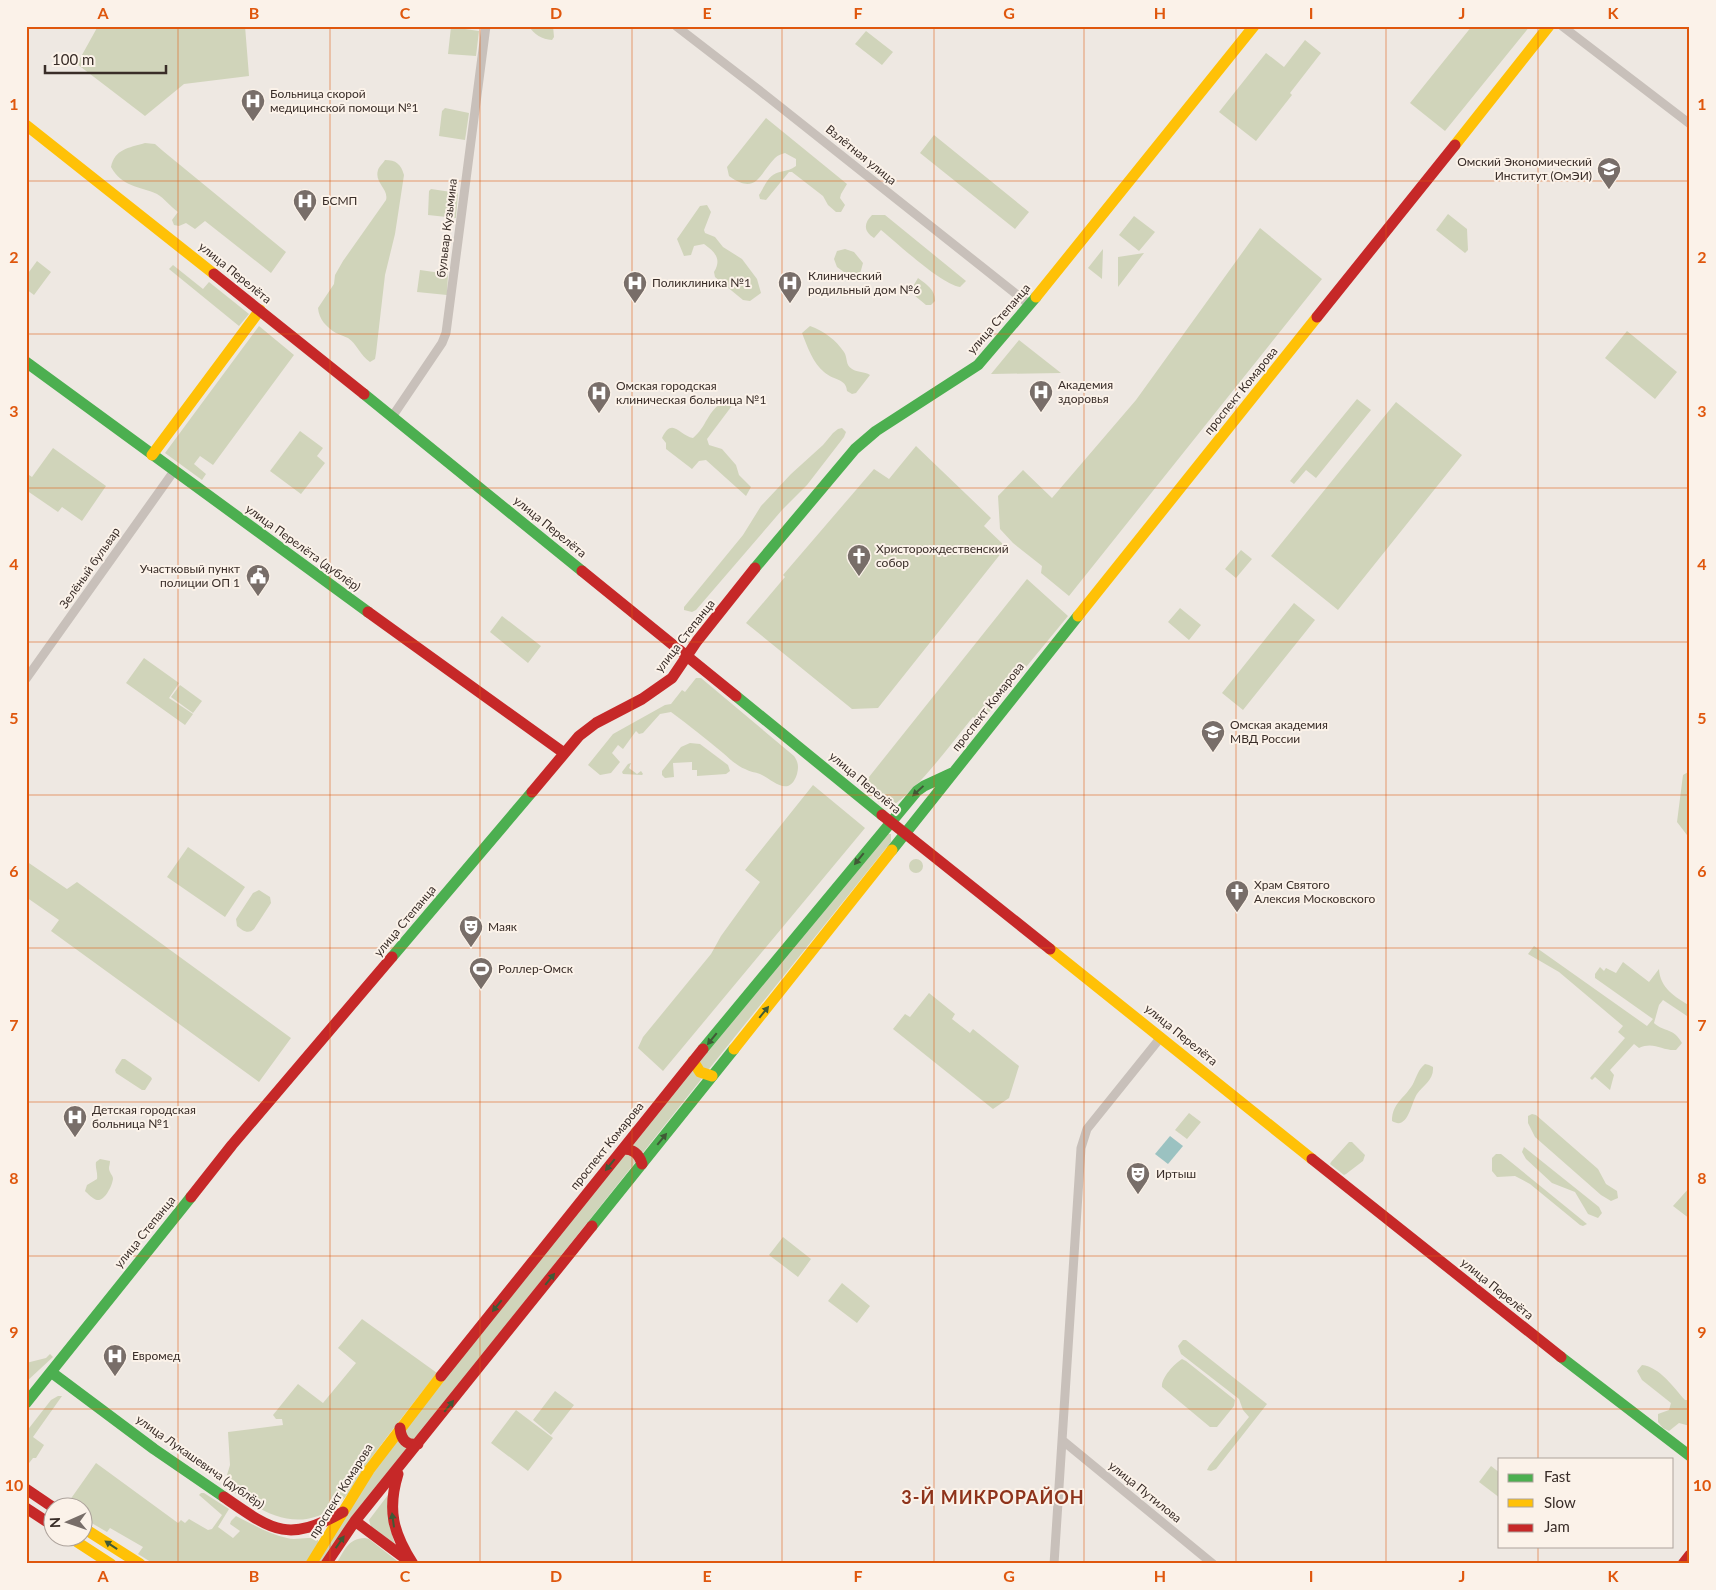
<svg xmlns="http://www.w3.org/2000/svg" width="1716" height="1590" viewBox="0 0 1716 1590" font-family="Lato,sans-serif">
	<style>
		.green { fill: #d0d4ba }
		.water { fill: #9bc2c1 }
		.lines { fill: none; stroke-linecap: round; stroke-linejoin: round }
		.street { stroke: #c8c0ba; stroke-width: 9 }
		.fast { stroke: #4caf50; stroke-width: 11 }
		.slow { stroke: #ffc107; stroke-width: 11 }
		.jam { stroke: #c62828; stroke-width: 11 }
		.oneway { fill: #405a36 }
		.grid { fill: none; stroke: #df570d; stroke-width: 1; stroke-opacity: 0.55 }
		.labels { text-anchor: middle; stroke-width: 4; stroke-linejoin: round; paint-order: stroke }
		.poi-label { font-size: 12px; fill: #392d28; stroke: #fbf2e9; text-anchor: start }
		.street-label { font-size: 12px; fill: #392d28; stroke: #fbf2e9 }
		.district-label { font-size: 18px; font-weight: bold; letter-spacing: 1px; fill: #8e331b; stroke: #fbf2e9 }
		.neatline { fill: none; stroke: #df570d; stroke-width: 2 }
		.grid-label { font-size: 16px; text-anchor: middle; font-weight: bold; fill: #df570d }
	</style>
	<rect width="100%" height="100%" fill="#eee8e2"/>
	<!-- green -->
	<path class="green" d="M98,26H245L249,76L184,84L145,116L77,64Z
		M529,26H553L554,37L552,40C542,39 534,35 529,26Z
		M1472,26H1530L1445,131L1410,103Z
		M451,27L479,31L476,56L448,54Z
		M866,31L893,52L882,65L855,44Z
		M1305,40L1321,53L1290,93L1292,95L1256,141L1219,112L1266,53L1284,67Z
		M445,108L469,113L465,140L439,136L442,111Z
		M766,118L847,184L841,194L840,198L845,205L841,212H836L828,205L823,196L792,172H789L766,200L760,199L759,195C763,189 767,179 773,175C780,170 786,173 796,166V159L785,153C782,154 778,155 775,158C759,174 757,196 729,176L727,167Z
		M934,135L1029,212L1015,229L920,153Z
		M145,143L155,144L163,151L286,252L271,273L205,221L195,229L186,223L179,226L174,225L172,220L178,212C171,207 164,198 157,194C139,186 122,187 111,167C115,149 128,148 145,143Z
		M385,160C396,160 401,164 404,175L395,234L385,275L376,353L375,359L370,362C360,355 357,344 348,338C344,336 340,335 336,333C326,327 319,319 318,308L334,284L335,275L343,261L386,200C389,189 374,183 378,170C379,167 383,163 385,160Z
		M431,189L458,193L456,218L428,215L429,191Z
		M707,205L711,212L704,230L705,233L715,237L723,247L742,259L757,279L761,293L750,301L743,300L715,277L714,272C722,259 715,252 704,244L694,246L691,255L684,256L677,239L700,206Z
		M1448,214L1467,229L1468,250L1465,253L1436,230Z
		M872,215H885L966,281L960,287C941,284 898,244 881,230L874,238C863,231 864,223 872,215Z
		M1134,216L1155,232L1139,251L1119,235Z
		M1260,228L1322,279L1069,596L1041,573L1042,566L1013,543L1000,529L998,496L1023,470L1052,498L1136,400Z
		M845,249L854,252L863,263L860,274L852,278L837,267L834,259L837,251Z
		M1103,249L1102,279L1088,268Z
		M1144,253L1118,287V257Z
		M37,261L51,272L34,295L26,289V276Z
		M173,265L203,289L209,282L249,314L239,326L169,269Z
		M420,270L448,274L447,295L417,292Z
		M918,278C927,285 935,289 935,301L931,305H926L914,295L912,288Z
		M259,326L294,355L213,465L200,456L194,464L206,474L202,480L165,453Z
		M810,326C824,331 836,340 844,352C848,358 845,365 852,369C858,373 864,371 870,375L856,393L852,394L847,391C846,378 834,381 824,372C813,363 807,346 802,333Z
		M1627,331L1677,372L1655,399L1605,358Z
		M1019,340L1061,373L991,374Z
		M1357,399L1371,410L1316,478L1306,470L1294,484L1290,481Z
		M724,402L730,405L731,407L707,439L709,445L722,449L736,465L739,475L751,487L746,496L706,460L699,461L692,469L666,449V443L662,438C672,416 680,436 693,438C707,427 707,410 724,402Z
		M1396,402L1462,455L1338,610L1271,556Z
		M842,428L846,432L844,437L807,485L782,510L696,610L692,612L684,610V607L743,535L761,506L791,474L823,445L833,433L838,429Z
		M300,431L323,448L317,456L325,463L301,494L270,471Z
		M916,446L991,518L984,526L1006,547L878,708L852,709L746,623L785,577L783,575L874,469L889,479Z
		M53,448L106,486L82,521L62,507L58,512L26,490V473L32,477Z
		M1241,550L1252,559L1236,578L1225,569Z
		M1027,579L1068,616L981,722L973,717C948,747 920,788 888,809L861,787Z
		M1294,603L1315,620L1243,710L1222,693Z
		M1180,608L1201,625L1189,640L1168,622Z
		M502,616L541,646L528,663L490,632Z
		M144,658L179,683L169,698L193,714L185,725L126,683Z
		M696,678H701L794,756C798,762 799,766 797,774C789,799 772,779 760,774C755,772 750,772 745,769C737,766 730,759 723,753C706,739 689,725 671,712L660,714L643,733L639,734L636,731L623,749L618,745L612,753L620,762L611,773L600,775L588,765L613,734L665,705L671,704L682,690L685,692Z
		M180,685L202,701L193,713L171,697Z
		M690,743L700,744L728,765L730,771L726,774L697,776V770H692V762L673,763L674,777L665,778L662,775V771L681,747Z
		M631,763L629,768L637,774L641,771L643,774L642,775L623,774L622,772L628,764Z
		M1690,771V839L1677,822L1683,775Z
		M813,785L865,828L663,1071L638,1048L643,1037L711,954L721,936L760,882L745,870Z
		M887,834H891V842L709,1069L705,1071L698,1061Z
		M188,847L245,887L225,917L167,877Z
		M909 866a7 7 0 1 1 14 0a7 7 0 1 1-14 0Z
		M26,861L67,889L77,882L291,1038L259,1082L51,931L59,920L26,897Z
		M259,890L270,897L271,903L254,929C248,935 242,930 237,926L236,919L253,893Z
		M1534,946L1647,1026L1653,1019L1595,978V974L1600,967L1604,971L1606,968L1616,973L1623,962L1649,982L1659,969C1660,988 1675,997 1690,1006V1018L1663,1000L1659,1005L1654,1023C1665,1033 1673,1027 1682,1043L1676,1050C1662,1051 1654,1041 1639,1048L1634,1044L1610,1070L1614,1075L1610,1090L1595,1077L1592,1080L1590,1078L1625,1038L1618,1032L1623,1026L1559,972L1528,954Z
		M929,993L955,1014L952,1019L970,1033L973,1029L1019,1066L1009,1098L993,1109L893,1029L905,1014L910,1017Z
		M122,1059H125L151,1077L152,1079L145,1090H142L116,1073L115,1070Z
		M1425,1064L1429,1065L1433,1067C1434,1080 1423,1085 1417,1094C1411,1103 1408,1131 1392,1121C1392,1103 1405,1098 1413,1084C1417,1076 1418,1070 1425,1064Z
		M692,1069L703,1077L417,1437C383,1478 351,1519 321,1564H316L372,1474L406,1428Z
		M1189,1113L1201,1122L1187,1139L1175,1130Z
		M1532,1114L1536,1115L1598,1169L1606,1184L1617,1191L1618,1198L1611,1201L1601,1195L1535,1137L1528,1123V1116Z
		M1349,1142H1352L1365,1155L1363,1161L1346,1174L1344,1175L1330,1164L1331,1162Z
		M1524,1147L1599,1207L1602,1213L1598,1218L1588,1214L1575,1192L1552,1183L1526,1159L1522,1152Z
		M1496,1154H1501L1587,1224L1583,1226L1580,1225L1530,1184L1515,1176L1497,1177L1492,1171V1158Z
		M100,1159L110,1161C110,1164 109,1166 109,1168C109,1173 113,1175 113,1179C112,1186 105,1201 97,1200C93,1199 87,1193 85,1191L87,1185L97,1179C98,1173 95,1168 96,1162Z
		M1690,1187V1219L1673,1206Z
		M783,1237L811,1259L798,1277L769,1255Z
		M842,1283L870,1306L857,1323L828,1301Z
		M362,1319L437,1373C414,1402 391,1431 369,1461C358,1477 349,1498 332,1510C329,1513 323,1514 318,1516C283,1529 251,1504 224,1485L230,1465L228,1432L283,1425L282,1419H276L273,1415L298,1384L323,1403L356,1363L338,1348Z
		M1183,1340H1186L1267,1404L1216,1469L1211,1471L1207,1470L1209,1466L1249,1417L1243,1410L1239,1399L1181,1354L1178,1346Z
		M50,1354L53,1357L26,1382V1363L46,1358Z
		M1182,1359L1186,1361L1235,1400L1234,1406L1217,1427H1210L1162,1387C1161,1378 1174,1364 1182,1359Z
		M1642,1365C1660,1367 1674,1388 1685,1400H1690V1426L1679,1423L1669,1431L1663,1428L1658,1422V1414L1669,1410L1671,1403L1642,1380L1637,1371Z
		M555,1391L574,1405L551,1435L533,1420Z
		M58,1396H62L33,1437L44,1445L36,1458H33L26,1467V1432L51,1400Z
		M516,1410L553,1438L528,1471L491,1443Z
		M96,1463L178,1523L181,1520L185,1523L189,1519L208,1530L212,1529L222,1515L199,1495L201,1493H204L229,1509L218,1527L233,1538L240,1531L230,1524L231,1521L236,1516C252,1524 269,1534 287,1538C297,1541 308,1535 318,1540L319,1544L309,1564H154L138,1554L143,1547L110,1528L107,1532L83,1518L82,1508L65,1507Z
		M1491,1466L1500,1473V1498L1479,1482Z
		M391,1491L390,1527L395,1545L371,1527L369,1520Z
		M365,1538L369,1539L401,1564H336C345,1550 347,1539 365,1538Z"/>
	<!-- water -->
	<path class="water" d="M1170,1136L1183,1146L1168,1164L1155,1154Z"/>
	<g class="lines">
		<!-- street -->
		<path class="street" d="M676,26L759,90L1030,305
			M1562,26L1690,124
			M392,417L442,343L446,333L486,26
			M26,679L174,471
			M1062,1440L1213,1564
			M1054,1564L1081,1148L1087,1129L1161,1037"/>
		<!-- fast -->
		<path class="fast" d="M26,362L368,612
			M364,394L582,571
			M755,568L855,449L876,431L978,365L1036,297
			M736,696L882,815
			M892,850L1078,616
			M392,957L532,792
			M703,1049L917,791L924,786L952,773
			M592,1226L734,1049
			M1561,1357L1690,1456
			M51,1372L154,1449L224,1497
			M26,1403L191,1197"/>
		<!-- slow -->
		<path class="slow" d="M26,125L214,274
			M1455,145L1549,26
			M1036,297L1254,26
			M152,455L260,310
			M1078,616L1317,317
			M1050,949L1312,1159
			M734,1049L892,850
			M693,1061L700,1072L712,1076
			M82,1527L140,1564
			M71,1538L111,1564
			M311,1564L369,1470L441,1376"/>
		<!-- jam -->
		<path class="jam" d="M214,274L364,394
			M1317,317L1455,145
			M582,571L736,696
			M368,612L564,753
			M532,792L579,736L596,723L642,699L672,678L697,641L755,568
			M882,815L1050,949
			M623,1149C634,1149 639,1154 642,1164
			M1312,1159L1561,1357
			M191,1197L232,1145L392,957
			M441,1376L703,1049
			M400,1428C401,1439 406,1446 418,1444
			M398,1474C387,1510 393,1533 413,1564
			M26,1489L54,1508
			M224,1497C273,1531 287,1543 343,1512
			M26,1508L52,1525
			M355,1521L406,1559
			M326,1564L355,1521L592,1226
			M1683,1564L1690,1555"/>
	</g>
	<!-- one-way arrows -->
	<defs><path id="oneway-solid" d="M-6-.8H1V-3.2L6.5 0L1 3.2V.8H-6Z" transform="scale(1.25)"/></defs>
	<g class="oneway">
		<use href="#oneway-solid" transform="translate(918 791) rotate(137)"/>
		<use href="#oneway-solid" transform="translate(859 859) rotate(129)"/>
		<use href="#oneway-solid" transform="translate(764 1012) rotate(-51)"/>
		<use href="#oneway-solid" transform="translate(712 1039) rotate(129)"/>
		<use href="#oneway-solid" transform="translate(662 1139) rotate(-51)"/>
		<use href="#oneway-solid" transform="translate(610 1165) rotate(129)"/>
		<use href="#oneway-solid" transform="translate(550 1279) rotate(-51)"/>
		<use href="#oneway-solid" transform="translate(497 1306) rotate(129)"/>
		<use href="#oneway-solid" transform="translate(449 1406) rotate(-51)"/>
		<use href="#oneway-solid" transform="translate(393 1520) rotate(-98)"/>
		<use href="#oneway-solid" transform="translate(340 1542) rotate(-55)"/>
		<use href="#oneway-solid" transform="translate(111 1545) rotate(-146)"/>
	</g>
	<!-- grid -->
	<path class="grid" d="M178,26V1564M330,26V1564M480,26V1564M632,26V1564M782,26V1564M934,26V1564M1084,26V1564M1236,26V1564M1386,26V1564M1538,26V1459M26,181H1690M26,334H1690M26,488H1690M26,642H1690M26,795H1690M26,948H1690M26,1102H1690M26,1256H1690M26,1409H1690M1538,1546V1564"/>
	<!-- icons -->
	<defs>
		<g id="hospital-pin" transform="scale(1.25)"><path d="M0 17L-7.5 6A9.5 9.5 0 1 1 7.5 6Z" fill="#786e69" stroke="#fbf2e9"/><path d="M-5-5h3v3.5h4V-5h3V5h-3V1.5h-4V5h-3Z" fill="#fff"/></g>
		<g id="university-pin" transform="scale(1.25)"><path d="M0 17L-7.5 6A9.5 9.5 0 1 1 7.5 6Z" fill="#786e69" stroke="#fbf2e9"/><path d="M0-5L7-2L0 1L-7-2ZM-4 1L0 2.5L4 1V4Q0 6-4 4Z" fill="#fff"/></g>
		<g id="church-pin" transform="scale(1.25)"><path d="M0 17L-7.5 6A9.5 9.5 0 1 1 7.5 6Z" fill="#786e69" stroke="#fbf2e9"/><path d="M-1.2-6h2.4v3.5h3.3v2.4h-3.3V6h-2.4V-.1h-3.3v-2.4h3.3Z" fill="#fff"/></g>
		<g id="civic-pin" transform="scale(1.25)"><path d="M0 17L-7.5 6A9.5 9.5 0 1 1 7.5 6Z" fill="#786e69" stroke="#fbf2e9"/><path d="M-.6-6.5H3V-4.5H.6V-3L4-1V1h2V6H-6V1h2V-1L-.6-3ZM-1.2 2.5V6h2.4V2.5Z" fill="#fff"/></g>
		<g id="theatre-pin" transform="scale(1.25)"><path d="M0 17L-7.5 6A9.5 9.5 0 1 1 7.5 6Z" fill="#786e69" stroke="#fbf2e9"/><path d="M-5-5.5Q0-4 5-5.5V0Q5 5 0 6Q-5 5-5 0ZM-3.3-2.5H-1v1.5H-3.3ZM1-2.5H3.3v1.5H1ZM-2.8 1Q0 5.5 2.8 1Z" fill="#fff"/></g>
		<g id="stadium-pin" transform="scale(1.25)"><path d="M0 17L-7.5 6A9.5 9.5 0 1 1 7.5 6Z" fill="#786e69" stroke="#fbf2e9"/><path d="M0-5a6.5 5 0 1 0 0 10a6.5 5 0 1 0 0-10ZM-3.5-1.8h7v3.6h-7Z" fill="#fff"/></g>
	</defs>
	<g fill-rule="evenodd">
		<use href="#hospital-pin" x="253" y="101"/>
		<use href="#university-pin" x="1609" y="169"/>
		<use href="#hospital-pin" x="305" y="201"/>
		<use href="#hospital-pin" x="635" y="283"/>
		<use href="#hospital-pin" x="790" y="283"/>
		<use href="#hospital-pin" x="1041" y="392"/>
		<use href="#hospital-pin" x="599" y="393"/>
		<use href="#church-pin" x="859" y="556"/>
		<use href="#civic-pin" x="258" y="576"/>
		<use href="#university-pin" x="1213" y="732"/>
		<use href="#church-pin" x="1237" y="892"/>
		<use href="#theatre-pin" x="471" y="927"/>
		<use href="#stadium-pin" x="481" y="969"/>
		<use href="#hospital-pin" x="75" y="1117"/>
		<use href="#theatre-pin" x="1138" y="1174"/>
		<use href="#hospital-pin" x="115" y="1356"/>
	</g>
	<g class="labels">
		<!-- poi labels -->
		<g class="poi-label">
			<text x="270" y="98">Больница скорой<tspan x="270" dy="14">медицинской помощи №1</tspan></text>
			<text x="1592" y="166" text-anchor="end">Омский Экономический<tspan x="1592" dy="14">Институт (ОмЭИ)</tspan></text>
			<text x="322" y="205">БСМП</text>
			<text x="808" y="280">Клинический<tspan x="808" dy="14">родильный дом №6</tspan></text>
			<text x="652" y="287">Поликлиника №1</text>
			<text x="1058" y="389">Академия<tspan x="1058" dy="14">здоровья</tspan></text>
			<text x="616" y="390">Омская городская<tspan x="616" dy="14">клиническая больница №1</tspan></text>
			<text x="876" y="553">Христорождественский<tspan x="876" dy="14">собор</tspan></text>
			<text x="240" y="573" text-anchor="end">Участковый пункт<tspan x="240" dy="14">полиции ОП 1</tspan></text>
			<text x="1230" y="729">Омская академия<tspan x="1230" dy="14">МВД России</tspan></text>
			<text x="1254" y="889">Храм Святого<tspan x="1254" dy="14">Алексия Московского</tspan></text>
			<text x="488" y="931">Маяк</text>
			<text x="498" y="973">Роллер-Омск</text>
			<text x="92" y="1114">Детская городская<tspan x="92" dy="14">больница №1</tspan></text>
			<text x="1156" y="1178">Иртыш</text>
			<text x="132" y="1360">Евромед</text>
		</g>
		<!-- street labels -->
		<g class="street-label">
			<text transform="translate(861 155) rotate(39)" y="4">Взлётная улица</text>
			<text transform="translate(447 228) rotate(-83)" y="4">бульвар Кузьмина</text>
			<text transform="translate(235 273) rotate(39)" y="4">улица Перелёта</text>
			<text transform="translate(999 319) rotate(-49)" y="4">улица Степанца</text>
			<text transform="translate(1241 391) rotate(-51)" y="4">проспект Комарова</text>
			<text transform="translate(550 527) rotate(39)" y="4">улица Перелёта</text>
			<text transform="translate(303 548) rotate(36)" y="4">улица Перелёта (дублёр)</text>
			<text transform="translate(90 568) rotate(-55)" y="4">Зелёный бульвар</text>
			<text transform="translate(685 636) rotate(-52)" y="4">улица Степанца</text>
			<text transform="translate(988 707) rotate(-52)" y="4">проспект Комарова</text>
			<text transform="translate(865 783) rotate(40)" y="4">улица Перелёта</text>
			<text transform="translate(405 921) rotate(-50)" y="4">улица Степанца</text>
			<text transform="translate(1181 1035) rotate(39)" y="4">улица Перелёта</text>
			<text transform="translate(607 1146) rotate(-51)" y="4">проспект Комарова</text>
			<text transform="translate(145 1232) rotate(-51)" y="4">улица Степанца</text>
			<text transform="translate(1497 1289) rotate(39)" y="4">улица Перелёта</text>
			<text transform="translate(200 1462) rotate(35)" y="4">улица Лукашевича (дублёр)</text>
			<text transform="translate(341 1491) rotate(-58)" y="4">проспект Комарова</text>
			<text transform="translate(1145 1492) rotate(39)" y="4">улица Путилова</text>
		</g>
		<!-- district labels -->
		<g class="district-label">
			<text x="993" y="1504">3-Й МИКРОРАЙОН</text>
		</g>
	</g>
	<!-- border -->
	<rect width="1716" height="1590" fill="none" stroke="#fbf2e9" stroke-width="55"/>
	<!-- legend -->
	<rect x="1498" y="1458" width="175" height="90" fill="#fbf2e9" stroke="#ada39c"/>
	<rect x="1508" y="1474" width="25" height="8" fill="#4caf50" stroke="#ada39c"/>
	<text x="1544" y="1482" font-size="15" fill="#392d28">Fast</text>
	<rect x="1508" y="1499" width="25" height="8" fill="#ffc107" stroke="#ada39c"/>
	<text x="1544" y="1508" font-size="15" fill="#392d28">Slow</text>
	<rect x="1508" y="1524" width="25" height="8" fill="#c62828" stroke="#ada39c"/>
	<text x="1544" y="1532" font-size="15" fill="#392d28">Jam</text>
	<!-- north arrow -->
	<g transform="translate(68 1522) rotate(268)"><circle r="24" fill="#fbf2e9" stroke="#ada39c"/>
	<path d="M0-4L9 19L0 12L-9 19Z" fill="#786e69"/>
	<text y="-8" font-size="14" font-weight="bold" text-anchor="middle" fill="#392d28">N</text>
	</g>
	<!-- scale -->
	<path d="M45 65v8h121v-8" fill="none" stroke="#392d28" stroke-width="2.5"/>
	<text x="52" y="65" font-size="15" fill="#392d28" stroke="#fbf2e9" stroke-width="4" paint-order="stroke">100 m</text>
	<rect x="28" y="28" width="1660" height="1534" class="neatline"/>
	<g class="grid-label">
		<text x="103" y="19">A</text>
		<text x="254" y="19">B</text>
		<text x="405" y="19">C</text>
		<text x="556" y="19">D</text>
		<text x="707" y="19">E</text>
		<text x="858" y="19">F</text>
		<text x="1009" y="19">G</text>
		<text x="1160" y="19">H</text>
		<text x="1311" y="19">I</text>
		<text x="1462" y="19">J</text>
		<text x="1613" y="19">K</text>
		<text x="14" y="110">1</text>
		<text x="1702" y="110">1</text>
		<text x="14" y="263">2</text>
		<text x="1702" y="263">2</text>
		<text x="14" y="417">3</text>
		<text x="1702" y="417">3</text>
		<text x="14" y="570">4</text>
		<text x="1702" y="570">4</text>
		<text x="14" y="724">5</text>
		<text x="1702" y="724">5</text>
		<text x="14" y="877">6</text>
		<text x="1702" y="877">6</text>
		<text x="14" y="1031">7</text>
		<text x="1702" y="1031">7</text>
		<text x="14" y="1184">8</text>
		<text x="1702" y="1184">8</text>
		<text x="14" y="1338">9</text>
		<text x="1702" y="1338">9</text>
		<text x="14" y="1491">10</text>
		<text x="1702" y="1491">10</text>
		<text x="103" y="1582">A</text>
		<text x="254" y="1582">B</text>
		<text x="405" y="1582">C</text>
		<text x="556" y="1582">D</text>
		<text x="707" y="1582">E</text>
		<text x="858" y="1582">F</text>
		<text x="1009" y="1582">G</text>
		<text x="1160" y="1582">H</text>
		<text x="1311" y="1582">I</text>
		<text x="1462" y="1582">J</text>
		<text x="1613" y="1582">K</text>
	</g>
</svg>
